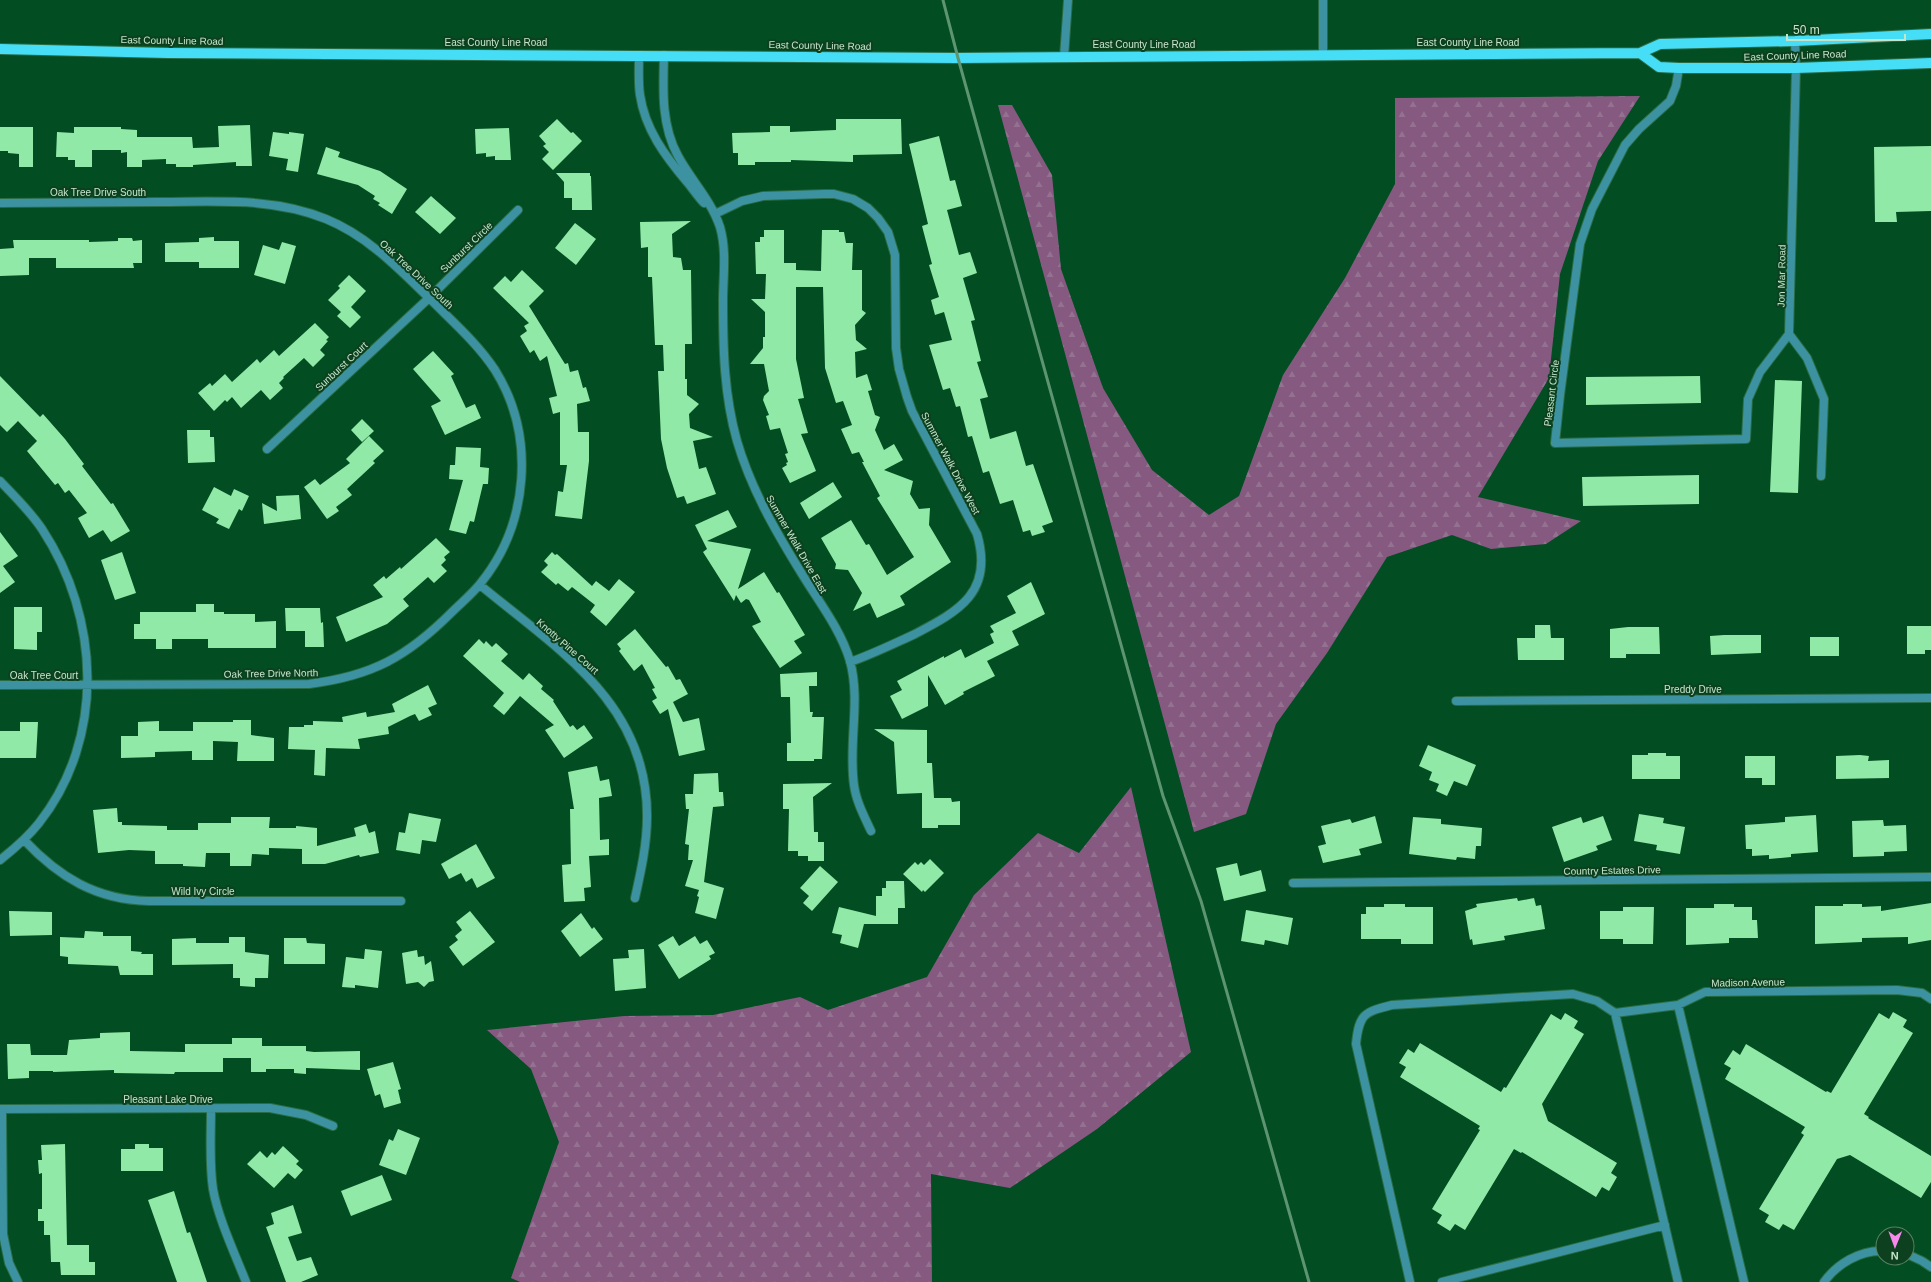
<svg xmlns="http://www.w3.org/2000/svg" width="1931" height="1282" viewBox="0 0 1931 1282" font-family="Helvetica,sans-serif">
	<style>
		.forest { fill: url(#forest-firs) }
		.building { fill: #90e9a6 }
		.lines { fill: none; stroke-linecap: round; stroke-linejoin: round }
		.lane-casing { stroke: #296b44; stroke-width: 10 }
		.street-casing { stroke: #296b44; stroke-width: 10 }
		.primary-casing { stroke: #296b44; stroke-width: 12 }
		.lane { stroke: #3c92a1; stroke-width: 8 }
		.street { stroke: #3c92a1; stroke-width: 8 }
		.primary { stroke: #46ddf6; stroke-width: 10 }
		.rail { stroke: #5d9471; stroke-width: 3 }
		.labels { text-anchor: middle; stroke-width: 4; stroke-linejoin: round; paint-order: stroke }
		.street-label { font-size: 10px; fill: #c5e5cb; stroke: #0c401f }
	</style>
	<defs>
		<pattern id="forest-firs" width="22" height="20" patternUnits="userSpaceOnUse"><rect width="22" height="20" fill="#855980"/><path d="M5 1l3.5 6h-7zM16 11l3.5 6h-7z" fill="#957191"/></pattern>
	</defs>
	<rect width="100%" height="100%" fill="#024d22"/>
	<!-- forest -->
	<path class="forest" d="M1640,96L1598,161L1560,274L1549,378L1478,497L1581,521L1546,544L1491,549L1452,535L1387,557L1327,653L1276,724L1246,814L1194,832L998,105H1012L1052,175L1061,269L1103,388L1152,470L1209,515L1239,496L1283,375L1345,278L1395,184V98Z
		M1131,787L1191,1052L1097,1129L1010,1188L931,1174L932,1282H520L511,1278L559,1142L531,1069L487,1030L624,1016L713,1015L800,997L828,1010L927,977L974,895L1038,833L1079,853Z"/>
	<!-- building -->
	<path class="building" d="M557,119L571,133L573,132L582,141L553,170L542,159L549,152L543,146L546,144L539,136Z
		M836,119H901L902,154L853,155V162L791,160V162H755V165H738V153H733L732,133L770,132V126H790V132L836,130Z
		M250,125L252,166H236V162L193,165V167H176V164H166V159L142,160V167H127V152L121,153V150H92V167H75V160H68V157H56L57,132L74,133V127H121V129L137,130V137H192L193,148L219,147L218,126Z
		M0,127H33V167H19V154L8,153V151H0Z
		M509,128L511,160H495V156L486,157V153L476,154L475,129Z
		M273,132L289,134V132L304,134L298,172L286,170L288,159L269,156Z
		M939,136L950,181L955,180L962,206L947,210L959,255L970,252L977,273L963,278L975,320L971,321L981,361L977,362L988,397L980,399L990,439L1016,431L1026,466L1033,464L1053,522L1042,526L1045,532L1032,536L1030,530L1023,532L1013,500L1000,504L989,471L983,473L972,436L968,437L960,406L956,407L950,388L943,390L929,345L952,340L944,312L935,315L931,300L939,297L929,265L932,264L922,226L928,224L909,144Z
		M1931,146V211L1896,212L1897,222H1875L1874,147Z
		M326,147L340,152L338,157L380,171L407,189L392,214L378,205L380,203L373,199L375,196L358,185L317,174Z
		M556,173H590V176H591L592,210H572V198H564V182Z
		M431,196L456,218L440,234L415,212Z
		M691,221L672,234L673,257L681,258L683,270H691L692,344H685V379H687V395L699,404L689,414L690,428L713,437L693,441L699,469L706,467L716,494L687,504L684,496L677,498L667,468L661,439L658,371H664L663,345H655L652,277H648V247L641,248L640,222Z
		M575,223L596,239L576,265L555,248Z
		M764,230H784V263H796V270L821,271L822,230H839V232H844L846,243H853L852,270H862V310L866,313L855,325L856,340L867,349L855,352L856,378L867,374L872,390L868,391L875,415L880,417L875,430L884,450L894,444L903,460L884,470L913,481L910,494L919,509L930,508L929,525L951,562L900,596L905,605L877,618L870,603L853,611L862,593L848,570L835,569L836,564L821,538L851,520L866,545L869,544L887,575L914,557L877,498L880,496L862,462H864L859,452L852,454L841,429L852,425L843,401L836,403L825,368L823,287H796V359L804,398L798,399L808,433L801,434L816,471L790,483L782,468L787,465L786,463L788,462L785,454L788,453L780,428L770,430L766,416L769,415L763,400L764,396L769,391L764,364H750L763,348V337H765V312L751,299H765L766,274H756L755,242H760V237H764Z
		M214,237V241H239V268H199V262H165V243L199,242V238Z
		M118,238H132L133,241L142,240V263H133L134,268H56V258H29V275L0,276V249L14,248L13,240H89V242L118,241Z
		M282,242L296,246L285,284L254,275L263,245L279,250Z
		M522,270L544,291L529,306L565,364L568,363L570,372L578,370L583,388L586,387L590,401L577,404L578,432H589V461L582,519L555,516L558,491L563,492L567,465H560V412L553,414L549,398L557,396L547,356L540,361L534,350L530,353L520,336L527,331L524,326L529,323L493,288L505,276L511,282Z
		M349,275L366,291L351,307L361,317L350,328L337,316L341,312L328,300L340,288L338,286Z
		M315,323L329,337L326,340L328,341L320,350L325,355L313,367L304,358L283,377L284,378L279,383L283,388L270,400L261,390L241,408L232,397L227,402L225,400L214,411L198,393L210,383L212,386L225,374L232,382L257,359L260,363L274,350L279,356Z
		M433,351L454,374L451,376L466,408L475,404L481,418L445,435L431,406L441,401L413,369Z
		M0,376L40,417L43,414L65,439L84,464L82,466L111,504L113,503L130,531L111,542L103,530L89,538L78,518L87,513L69,490L65,493L58,483L55,485L27,451L37,441L18,421L7,432L0,425Z
		M1700,376L1701,403L1586,405V377Z
		M1775,380L1802,381L1798,493L1770,492Z
		M362,419L374,431L362,442L351,430Z
		M187,430H210V437H214L215,462L188,463Z
		M369,436L384,451L373,461L375,463L347,489L352,495L336,507L339,511L327,519L304,487L315,479L320,485L350,463L346,459Z
		M456,447L481,448L480,467L489,468L488,484H483L474,522L470,521L466,534L449,530L463,480L449,479L450,465H455Z
		M1699,475V504L1583,506L1582,477Z
		M833,482L842,497L809,519L800,503Z
		M214,487L231,496L234,489L249,496L242,511L239,509L229,529L216,523L219,519L202,510Z
		M299,495L301,519L264,524L262,503L277,511L276,496Z
		M728,510L737,527L707,541L751,549L738,589L764,572L777,593L779,592L805,635L794,641L802,653L780,668L752,626L761,622L749,600L746,599L741,603L736,595L734,601L703,552L707,549L695,525Z
		M0,532L18,556L3,566L15,582L0,593Z
		M436,538L450,552L444,557L446,560L441,565L447,571L434,583L428,577L403,599L409,606L387,624L346,642L336,617L383,597L373,585L384,576L386,579L400,567L401,569Z
		M122,552L136,593L115,600L101,560Z
		M552,552L555,555L557,554L592,586L596,581L609,591L619,579L635,592L606,626L590,612L595,605L572,587L568,591L558,583L556,585L541,572L548,565L544,561Z
		M1031,582L1045,614L1012,631L1019,645L987,661L995,676L963,692L964,694L945,705L928,675V706L902,719L890,696L902,690L897,681L944,656V658L961,649L965,658L994,643L990,634L994,632L990,626L1016,613L1007,596Z
		M196,604H214V612H224V614H255V622L276,621V648H208V639H172V649H156V639H134V624H140V612H196Z
		M14,607H42V632H37V650L14,649Z
		M285,608H320L321,623L323,622L324,647H305V631H286Z
		M1535,625H1550L1551,638H1564V660H1518L1517,638H1535Z
		M1907,626H1931V650H1925V654H1907Z
		M1628,627H1659L1660,654H1626V658H1610V629Z
		M635,629L666,667L668,666L676,680L680,679L688,694L673,702L683,722L699,718L705,750L679,756L668,709L660,714L652,701L657,698L652,689L655,688L642,664L634,671L619,651L621,649L617,644Z
		M1724,635H1761V653L1711,655L1710,636Z
		M1810,637H1839V656H1810Z
		M479,639L484,644L486,641L492,647L496,643L508,654L501,661L523,680L529,673L543,686L541,689L554,700L553,701L570,727L573,725L577,730L584,725L593,738L564,758L545,730L554,725L520,696L504,715L493,706L504,693L463,656Z
		M817,672V686H809L810,712H813L812,717H824L822,759H814V761H787V743H791L790,697H781L780,674Z
		M428,685L437,704L428,708L432,715L419,721L415,714L410,716L388,727L389,734L358,739L360,749L326,748L325,776L314,775L315,750L288,749L289,727H304V725H313V721L343,722L342,717L366,712L367,717L395,712L392,704Z
		M233,720H251V735L274,738V761H237L238,742L213,741V760H192V751L155,752V757L121,758V736H138V722L159,721V731H193V722H233Z
		M20,722H38L36,758H0V731H20Z
		M874,729L927,730V763H932L934,798H951L952,802L960,801V825H938V828H922V793L897,794L894,742Z
		M1428,745L1476,765L1467,786L1454,781L1447,796L1436,791L1439,784L1429,780L1432,772L1419,766Z
		M1648,753H1666V756H1680V779H1632V755H1648Z
		M1860,755L1869,756L1868,761L1889,760V778L1836,779V756Z
		M1745,756H1775V785H1762V778H1745Z
		M597,766L600,781L609,779L612,796L599,798L600,840L609,839V855L589,856L591,887L584,888L585,901L564,902L562,865L571,864L570,809H574L568,772Z
		M718,773L719,792H723L724,806L713,807L704,882L724,888L716,919L695,913L699,897L697,896L699,890L685,886L693,860H688L689,845L685,844L689,809H686L685,794H693L694,774Z
		M832,783L813,797L814,832H818V842H824V861H808V856H798V851H788L789,809H783V784Z
		M117,808L118,822H122V825L167,826V830H198V823H231V817H270L269,828H296V826L317,828V846L356,836L354,828L366,824L369,833L375,831L379,853L360,857L359,855L325,864H302V849L269,848V855L252,854L251,866H230V853H206L205,867L183,866V864H155V851L129,850L98,853L93,810Z
		M409,813L441,819L436,842L422,840L420,854L396,850L399,832L405,833Z
		M1639,814L1664,818L1663,823L1685,827L1680,854L1656,850L1657,845L1634,841Z
		M1816,815L1818,852L1791,854V857L1769,859V855L1752,856V849H1746L1745,825L1785,822V817Z
		M1375,816L1382,843L1359,849L1361,855L1323,863L1318,846L1326,844L1321,826L1350,819L1352,823Z
		M1603,816L1612,840L1596,846L1598,850L1564,862L1552,827L1581,817L1583,823Z
		M1413,817L1441,819V824L1482,828L1481,846H1476L1475,859L1457,857L1456,860L1409,854Z
		M1883,820L1884,826L1906,825L1907,851L1884,852V856L1853,857L1852,821Z
		M476,844L495,878L477,888L472,878L466,882L461,873L449,879L441,864Z
		M930,859L944,873L925,892L923,890L922,892L903,874L915,862L918,865L921,862L924,865Z
		M1237,863L1240,876L1261,870L1266,891L1224,901L1216,868Z
		M820,866L838,882L812,911L803,903L809,896L800,888Z
		M886,881H904L905,908H898V924H864L858,948L840,943L842,935L832,933L839,907L876,916V896H882V888H886Z
		M1517,898L1518,901L1534,898L1536,906L1541,905L1545,929L1504,936L1505,940L1473,945L1472,939L1470,940L1465,911L1477,907L1476,904Z
		M1931,903V940L1908,944V937L1862,938V942L1815,944V906H1843V904H1862V907L1881,906V911Z
		M1384,904H1405V907H1433V944H1401V939H1361V914H1366V907H1384Z
		M1714,904H1734V907H1752V920H1757L1758,938H1729V943L1686,945V908H1714Z
		M1623,907H1654L1653,944H1623V939H1600V911H1623Z
		M1246,910L1293,918L1288,945L1265,940L1264,945L1241,941Z
		M9,911L52,912V935L10,936Z
		M470,911L495,942L463,966L449,947L458,940L455,936L462,930L456,922Z
		M581,913L592,929L594,927L603,939L580,957L561,931Z
		M85,931L103,932V936H131V951L142,952L141,954H153V975H120L118,966L68,964V957L60,956V937L84,938Z
		M673,936L679,946L695,936L700,944L707,940L715,953L709,956L711,959L679,979L658,945Z
		M229,937H245V952L269,955L268,978H255V987L240,986V978H233V964L172,965V939L196,938V943H229Z
		M284,938H306L307,943L325,944V964H284Z
		M365,949L382,951L378,988L355,985V988L342,987L346,957L364,959Z
		M644,949L646,988L615,991L613,959L629,958L628,950Z
		M417,950L418,957L424,956L425,965L431,961L434,981L429,982L424,987L418,982L406,984L402,953Z
		M1893,1012L1907,1020L1903,1027L1913,1033L1864,1114L1869,1117L1868,1118L1931,1156V1182L1921,1198L1850,1155L1837,1159L1794,1230L1783,1224L1779,1230L1765,1222L1769,1215L1759,1209L1804,1135L1801,1133L1805,1127L1725,1079L1731,1068L1724,1064L1733,1050L1740,1055L1746,1044L1826,1092L1827,1091L1831,1093L1879,1013L1889,1019Z
		M1565,1013L1578,1021L1574,1028L1584,1034L1542,1104L1548,1121L1617,1163L1611,1173L1617,1177L1609,1191L1602,1187L1596,1197L1522,1152L1521,1153L1514,1149L1465,1230L1455,1224L1450,1231L1437,1223L1442,1215L1432,1209L1480,1130L1478,1129L1480,1126L1400,1077L1406,1067L1399,1063L1408,1049L1414,1053L1420,1043L1501,1092L1504,1087L1506,1088L1551,1014L1561,1020Z
		M130,1032V1051L185,1052V1044H232V1038H262V1046H306V1051L314,1052L360,1051V1070L306,1068V1074L294,1073V1069H266V1072H251V1058H223V1072H175L174,1074L114,1073V1070L53,1072V1071H29V1078L8,1079L7,1044H30L31,1055H67L69,1040L100,1038V1033Z
		M393,1062L401,1089L398,1090L401,1103L384,1108L380,1094L375,1096L367,1069Z
		M398,1129L420,1138L406,1175L379,1165L389,1139L393,1141Z
		M65,1144L67,1245H89V1262H95V1275H61L60,1262H51L50,1235H44V1221H38V1209H42V1173L39,1174L38,1160H42L41,1145Z
		M135,1144H149V1148H163V1171H121V1149H135Z
		M283,1146L299,1161L296,1164L303,1170L295,1179L288,1173L274,1188L247,1164L260,1151L267,1158L272,1152L275,1155Z
		M382,1175L392,1200L351,1216L341,1191Z
		M174,1191L187,1233L190,1232L207,1282H177L148,1200Z
		M293,1205L302,1233L288,1237L297,1261L311,1257L318,1275L301,1282H286L266,1227L274,1224L271,1213Z"/>
	<g class="lines">
		<!-- lane casing -->
		<g class="lane-casing">
			<path id="lane" d="M1795,41L1796,68"/>
		</g>
		<!-- street casing -->
		<g class="street-casing">
			<path id="street" d="M639,55C639,68 638,82 640,95C645,129 665,156 687,182C693,189 698,197 704,203
				M664,55C663,90 661,125 678,156C691,180 711,200 720,227C727,251 723,277 723,301C723,349 724,395 737,441C751,489 776,532 802,574C819,602 841,630 850,661C861,701 848,744 854,785C856,801 864,816 871,831
				M1323,55V0
				M1064,57L1068,0
				M1679,68L1676,86L1670,101L1639,129L1625,145L1592,209L1580,244L1560,395L1555,443L1746,439L1748,399L1760,372L1789,334
				M1796,68L1789,334L1807,358L1824,399L1821,476
				M0,203C53,203 106,202 159,202C215,202 273,197 326,219C368,236 399,269 431,300C453,322 478,344 495,370C536,436 529,524 480,584C472,594 461,603 452,612C407,657 372,676 309,684L0,685
				M715,214L742,201L763,196L824,194H834L853,199L868,208L878,218L888,232L895,255L896,348L899,369L907,397L912,411L977,534C994,592 959,611 915,634C893,644 873,654 850,662
				M267,449L429,298L518,210
				M0,481C15,497 30,511 42,529C100,617 106,738 39,823C28,837 14,849 0,860
				M480,585C557,649 648,703 647,817C647,844 641,871 635,898
				M1456,701L1931,698
				M24,840C59,877 96,900 149,901H401
				M1293,883L1931,877
				M1678,1005L1744,1282
				M1615,1013L1678,1282
				M0,1109L270,1108L306,1115L333,1126
				M2,1109L3,1234L9,1263L18,1282
				M211,1109C211,1135 209,1163 213,1189C218,1218 235,1254 246,1282
				M1907,1254L1922,1261L1931,1267
				M1410,1282L1356,1044C1359,1014 1364,1012 1392,1005L1573,994L1597,1001L1615,1013L1678,1005L1705,992L1897,990L1922,993L1931,999
				M1442,1282L1665,1225
				M1824,1282C1837,1264 1860,1250 1883,1251"/>
		</g>
		<!-- primary casing -->
		<g class="primary-casing">
			<path id="primary" d="M0,49L168,53L958,58L1640,53L1660,44L1795,41L1931,34
				M1640,53L1659,67L1679,68H1796L1931,63"/>
		</g>
		<!-- lane -->
		<use href="#lane" class="lane"/>
		<!-- street -->
		<use href="#street" class="street"/>
		<!-- primary -->
		<use href="#primary" class="primary"/>
		<!-- rail -->
		<path class="rail" d="M943,0L958,58L1163,796L1201,901L1309,1282"/>
	</g>
	<g class="labels">
		<!-- street labels -->
		<g class="street-label">
			<text transform="translate(172 40) rotate(1)" y="4">East County Line Road</text>
			<text x="496" y="46">East County Line Road</text>
			<text x="1468" y="46">East County Line Road</text>
			<text x="1144" y="48">East County Line Road</text>
			<text transform="translate(820 45) rotate(1)" y="4">East County Line Road</text>
			<text transform="translate(1795 55) rotate(-2)" y="4">East County Line Road</text>
			<text x="98" y="196">Oak Tree Drive South</text>
			<text transform="translate(466 247) rotate(-44)" y="4">Sunburst Circle</text>
			<text transform="translate(417 274) rotate(43)" y="4">Oak Tree Drive South</text>
			<text transform="translate(1781 276) rotate(-89)" y="4">Jon Mar Road</text>
			<text transform="translate(341 366) rotate(-43)" y="4">Sunburst Court</text>
			<text transform="translate(1551 393) rotate(-83)" y="4">Pleasant Circle</text>
			<text transform="translate(951 463) rotate(62)" y="4">Summer Walk Drive West</text>
			<text transform="translate(797 544) rotate(60)" y="4">Summer Walk Drive East</text>
			<text transform="translate(568 646) rotate(41)" y="4">Knotty Pine Court</text>
			<text transform="translate(271 673) rotate(-1)" y="4">Oak Tree Drive North</text>
			<text x="44" y="679">Oak Tree Court</text>
			<text x="1693" y="693">Preddy Drive</text>
			<text transform="translate(1612 870) rotate(-1)" y="4">Country Estates Drive</text>
			<text x="203" y="895">Wild Ivy Circle</text>
			<text transform="translate(1748 982) rotate(-1)" y="4">Madison Avenue</text>
			<text x="168" y="1103">Pleasant Lake Drive</text>
		</g>
	</g>
	<!-- north arrow -->
	<g transform="translate(1895 1246) rotate(181)"><circle r="19" fill="#0c401f" stroke="#568264"/>
	<path d="M0-3L7 15L0 10L-7 15Z" fill="#f788ec"/>
	<text y="-6" font-size="11" font-weight="bold" text-anchor="middle" fill="#c5e5cb">N</text>
	</g>
	<!-- scale -->
	<path d="M1787 34v6h118v-6" fill="none" stroke="#c5e5cb" stroke-width="2"/>
	<text x="1793" y="34" font-size="12" fill="#c5e5cb" stroke="#0c401f" stroke-width="3" paint-order="stroke">50 m</text>
</svg>
